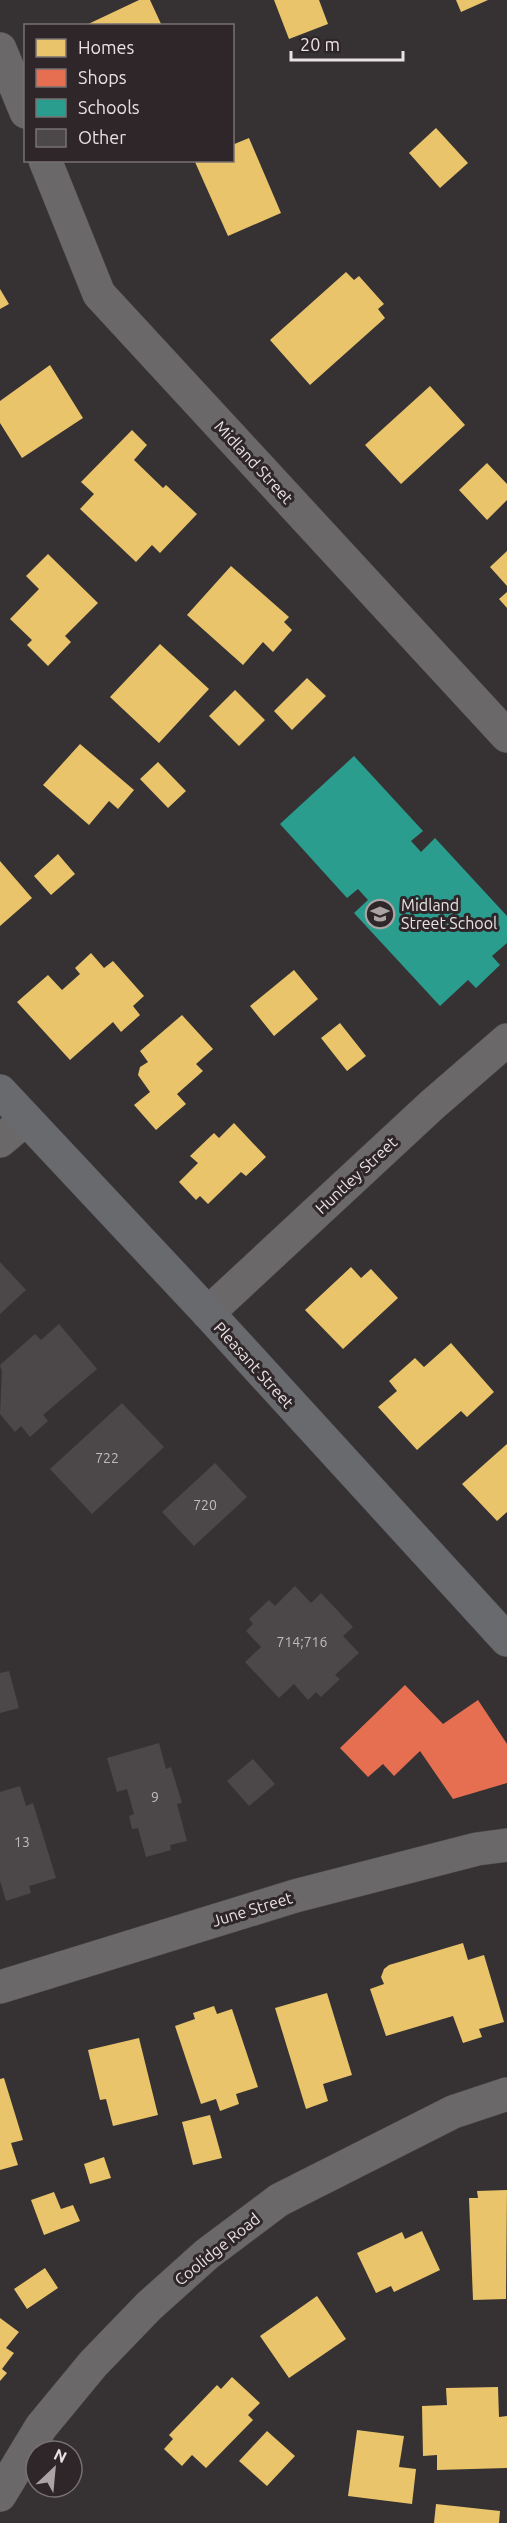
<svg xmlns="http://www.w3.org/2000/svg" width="507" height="2523" viewBox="0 0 507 2523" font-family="Ubuntu,sans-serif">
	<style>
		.homes { fill: #e9c46a }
		.shops { fill: #e76f51 }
		.schools { fill: #2a9d8f }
		.building { fill: #4c4849 }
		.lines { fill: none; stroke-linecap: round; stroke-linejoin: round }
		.minor-casing { stroke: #524f50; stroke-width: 34 }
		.major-casing { stroke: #524f50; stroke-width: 34 }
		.minor { stroke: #6b6869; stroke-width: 33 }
		.major { stroke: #696a6e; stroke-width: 33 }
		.labels { text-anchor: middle; stroke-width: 6; stroke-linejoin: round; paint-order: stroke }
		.number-label { font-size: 14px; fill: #c1bcbc }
		.street-label { font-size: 16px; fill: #e8e2e3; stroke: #2e2628 }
		.poi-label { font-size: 16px; fill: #e8e2e3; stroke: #2e2628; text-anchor: start }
	</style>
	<rect width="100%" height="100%" fill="#363233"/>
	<!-- homes -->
	<path class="homes" d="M139,0H150L162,26H84Z
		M274,0H319L328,24L289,39Z
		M456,0H488L461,12Z
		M436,128L468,163L440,188L409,153Z
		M249,138L281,213L228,236L195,162L232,160V145Z
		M346,272L354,280L359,276L384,304L378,309L385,318L310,385L270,340Z
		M0,289L9,304L0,309Z
		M50,365L83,418L22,458L0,423V401Z
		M430,386L465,425L401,484L365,445Z
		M132,430L147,445L134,460L163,488L166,485L197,514L160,553L152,545L136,562L80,509L94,494L81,482Z
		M487,463L507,484V500L487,520L459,490Z
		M507,551V586L490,567Z
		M48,554L98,603L65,636L71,642L48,666L27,645L32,640L10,619L39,589L26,576Z
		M231,566L289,617L284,622L292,630L273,652L263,642L243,665L187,615Z
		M507,592V608L499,599Z
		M160,644L209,689L159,743L110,697Z
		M307,678L326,696L292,730L274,711Z
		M235,690L265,720L239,746L209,716Z
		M80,744L134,790L118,809L109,801L89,825L43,785Z
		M158,762L186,791L168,808L140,779Z
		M58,854L75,874L51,895L34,876Z
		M0,861L32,898L0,926Z
		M91,953L104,968L113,961L144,996L133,1006L140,1015L121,1032L113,1022L70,1060L17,1002L48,975L62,990L80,974L75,968Z
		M294,970L318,999L274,1036L250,1006Z
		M182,1015L213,1049L196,1064L203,1071L177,1094L186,1104L156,1130L134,1105L150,1092L138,1075L140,1067L148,1062L140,1051Z
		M340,1023L366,1056L347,1071L321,1038Z
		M234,1123L266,1157L246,1176L241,1172L208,1204L200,1196L196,1200L179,1182L198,1163L190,1156L214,1133L219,1138Z
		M351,1267L361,1278L371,1269L398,1298L343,1349L305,1310Z
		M451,1343L494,1392L467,1417L461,1411L417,1450L378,1407L397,1391L389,1381L415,1358L424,1367Z
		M507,1444V1512L497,1521L462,1484Z
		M463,1943L468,1960L484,1955L504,2022L479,2029L482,2037L463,2043L453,2016L386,2036L370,1989L384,1984L381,1977L384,1969L389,1965Z
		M327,1993L352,2075L323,2084L328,2101L306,2109L275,2008Z
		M214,2006L217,2014L232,2009L258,2087L236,2094L239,2104L220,2111L216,2099L201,2104L175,2026L195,2019L193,2013Z
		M139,2038L158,2115L113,2126L106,2099L100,2100L88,2050Z
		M4,2078L23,2140L11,2143L18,2165L0,2170V2079Z
		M210,2115L222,2158L193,2165L182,2122Z
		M104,2157L111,2178L90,2184L84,2164Z
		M507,2190L506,2299L473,2300L469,2198H478L477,2191Z
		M54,2192L61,2209L73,2205L80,2221L44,2235L31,2200Z
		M422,2231L440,2270L394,2292L391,2286L376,2293L357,2253L402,2232L405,2239Z
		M45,2268L58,2288L27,2309L14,2289Z
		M317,2296L346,2339L289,2378L260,2336Z
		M0,2318L19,2332L6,2348L14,2353L2,2369L7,2373L0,2381Z
		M232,2377L260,2403L248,2415L253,2420L206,2468L192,2455L182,2466L164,2449L173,2439L169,2435L217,2385L221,2389Z
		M498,2387L499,2417L507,2416V2468L437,2470V2455L423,2456L422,2406L447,2405L446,2388Z
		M357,2430L404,2436L399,2467L416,2469L412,2504L348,2496Z
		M267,2431L295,2456L267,2486L239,2461Z
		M436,2504L500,2511L499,2523H434Z"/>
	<!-- shops -->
	<path class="shops" d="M405,1685L443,1724L478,1700L507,1744V1783L453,1799L420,1751L394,1776L383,1764L368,1777L340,1748Z"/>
	<!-- schools -->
	<path class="schools" d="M354,756L423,831L411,841L421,852L435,838L507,916V943L492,956L500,965L476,988L468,980L440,1006L354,913L368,900L358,889L347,898L280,824Z"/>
	<!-- building -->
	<path class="building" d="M0,1262L26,1290L0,1314Z
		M59,1324L97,1369L43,1415L48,1421L30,1437L21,1426L15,1432L0,1414L2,1371L0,1365L35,1334L41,1340Z
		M122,1403L164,1447L92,1514L50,1469Z
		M215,1463L247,1497L194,1546L162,1512Z
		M295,1586L311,1603L321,1593L353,1627L343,1636L359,1653L335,1675L340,1679L321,1697L316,1692L308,1700L294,1684L279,1698L245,1662L261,1647L246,1631L253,1624L249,1619L269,1600L275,1606Z
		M9,1671L19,1708L0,1713V1673Z
		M159,1743L166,1769L171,1767L182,1803L177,1804L187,1841L170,1845L171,1850L146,1857L138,1828L132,1829L129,1816L134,1814L127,1789L117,1792L107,1758Z
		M253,1759L275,1784L249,1806L227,1781Z
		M20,1786L26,1806L33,1803L56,1878L29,1886L31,1893L6,1901L0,1881V1792Z"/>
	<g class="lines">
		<!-- minor casing -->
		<g class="minor-casing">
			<path id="minor" d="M0,49L26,112
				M45,160L99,294L507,736
				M0,1141L26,1119
				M208,1313L432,1105L507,1040
				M0,1987L295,1896L477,1849L507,1845
				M0,2495L41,2427L93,2364L149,2306L207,2254L279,2200L453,2112L507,2094"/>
		</g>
		<!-- major casing -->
		<g class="major-casing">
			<path id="major" d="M0,1091L208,1313L507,1640"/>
		</g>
		<!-- minor -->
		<use href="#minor" class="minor"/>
		<!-- major -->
		<use href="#major" class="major"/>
	</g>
	<!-- icons -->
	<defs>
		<g id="school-ring" transform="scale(1.5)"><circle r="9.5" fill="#2e2628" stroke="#aaa4a5" stroke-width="1.5"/><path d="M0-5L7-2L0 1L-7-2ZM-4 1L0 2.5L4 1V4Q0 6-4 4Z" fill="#aaa4a5"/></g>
	</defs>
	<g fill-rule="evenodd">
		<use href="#school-ring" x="380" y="914"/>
	</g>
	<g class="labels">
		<!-- number labels -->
		<g class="number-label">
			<text x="107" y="1463">722</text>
			<text x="205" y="1510">720</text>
			<text x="302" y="1647">714;716</text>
			<text x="155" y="1802">9</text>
			<text x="22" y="1847">13</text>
		</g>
		<!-- street labels -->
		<g class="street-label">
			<text transform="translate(254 462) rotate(47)" y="6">Midland Street</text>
			<text transform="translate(356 1175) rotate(-43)" y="6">Huntley Street</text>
			<text transform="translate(254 1365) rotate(48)" y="6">Pleasant Street</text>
			<text transform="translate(252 1909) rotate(-17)" y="6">June Street</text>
			<text transform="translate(217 2249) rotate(-39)" y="6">Coolidge Road</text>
		</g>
		<!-- poi labels -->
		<g class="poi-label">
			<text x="401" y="911">Midland<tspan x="401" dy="18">Street School</tspan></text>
		</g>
	</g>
	<!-- legend -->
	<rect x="24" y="24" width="210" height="138" fill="#2e2628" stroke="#787173" stroke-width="1.5"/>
	<rect x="36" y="39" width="30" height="18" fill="#e9c46a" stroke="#787173" stroke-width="1.5"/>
	<text x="78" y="54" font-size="18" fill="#e8e2e3">Homes</text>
	<rect x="36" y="69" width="30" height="18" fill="#e76f51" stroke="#787173" stroke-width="1.5"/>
	<text x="78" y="84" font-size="18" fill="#e8e2e3">Shops</text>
	<rect x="36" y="99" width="30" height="18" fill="#2a9d8f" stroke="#787173" stroke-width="1.5"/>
	<text x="78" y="114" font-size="18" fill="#e8e2e3">Schools</text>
	<rect x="36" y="129" width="30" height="18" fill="#4c4849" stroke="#787173" stroke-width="1.5"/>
	<text x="78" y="144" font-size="18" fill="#e8e2e3">Other</text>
	<!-- north arrow -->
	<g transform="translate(54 2469) rotate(26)"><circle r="28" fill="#2e2628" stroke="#787173" stroke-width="1.5"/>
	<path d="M0-4.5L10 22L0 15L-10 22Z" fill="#aaa4a5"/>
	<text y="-9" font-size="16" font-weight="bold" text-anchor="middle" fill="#e8e2e3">N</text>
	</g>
	<!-- scale -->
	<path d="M291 51v9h112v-9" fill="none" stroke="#e8e2e3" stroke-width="3"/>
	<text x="300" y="51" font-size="18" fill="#e8e2e3" stroke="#2e2628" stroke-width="4.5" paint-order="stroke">20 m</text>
</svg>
